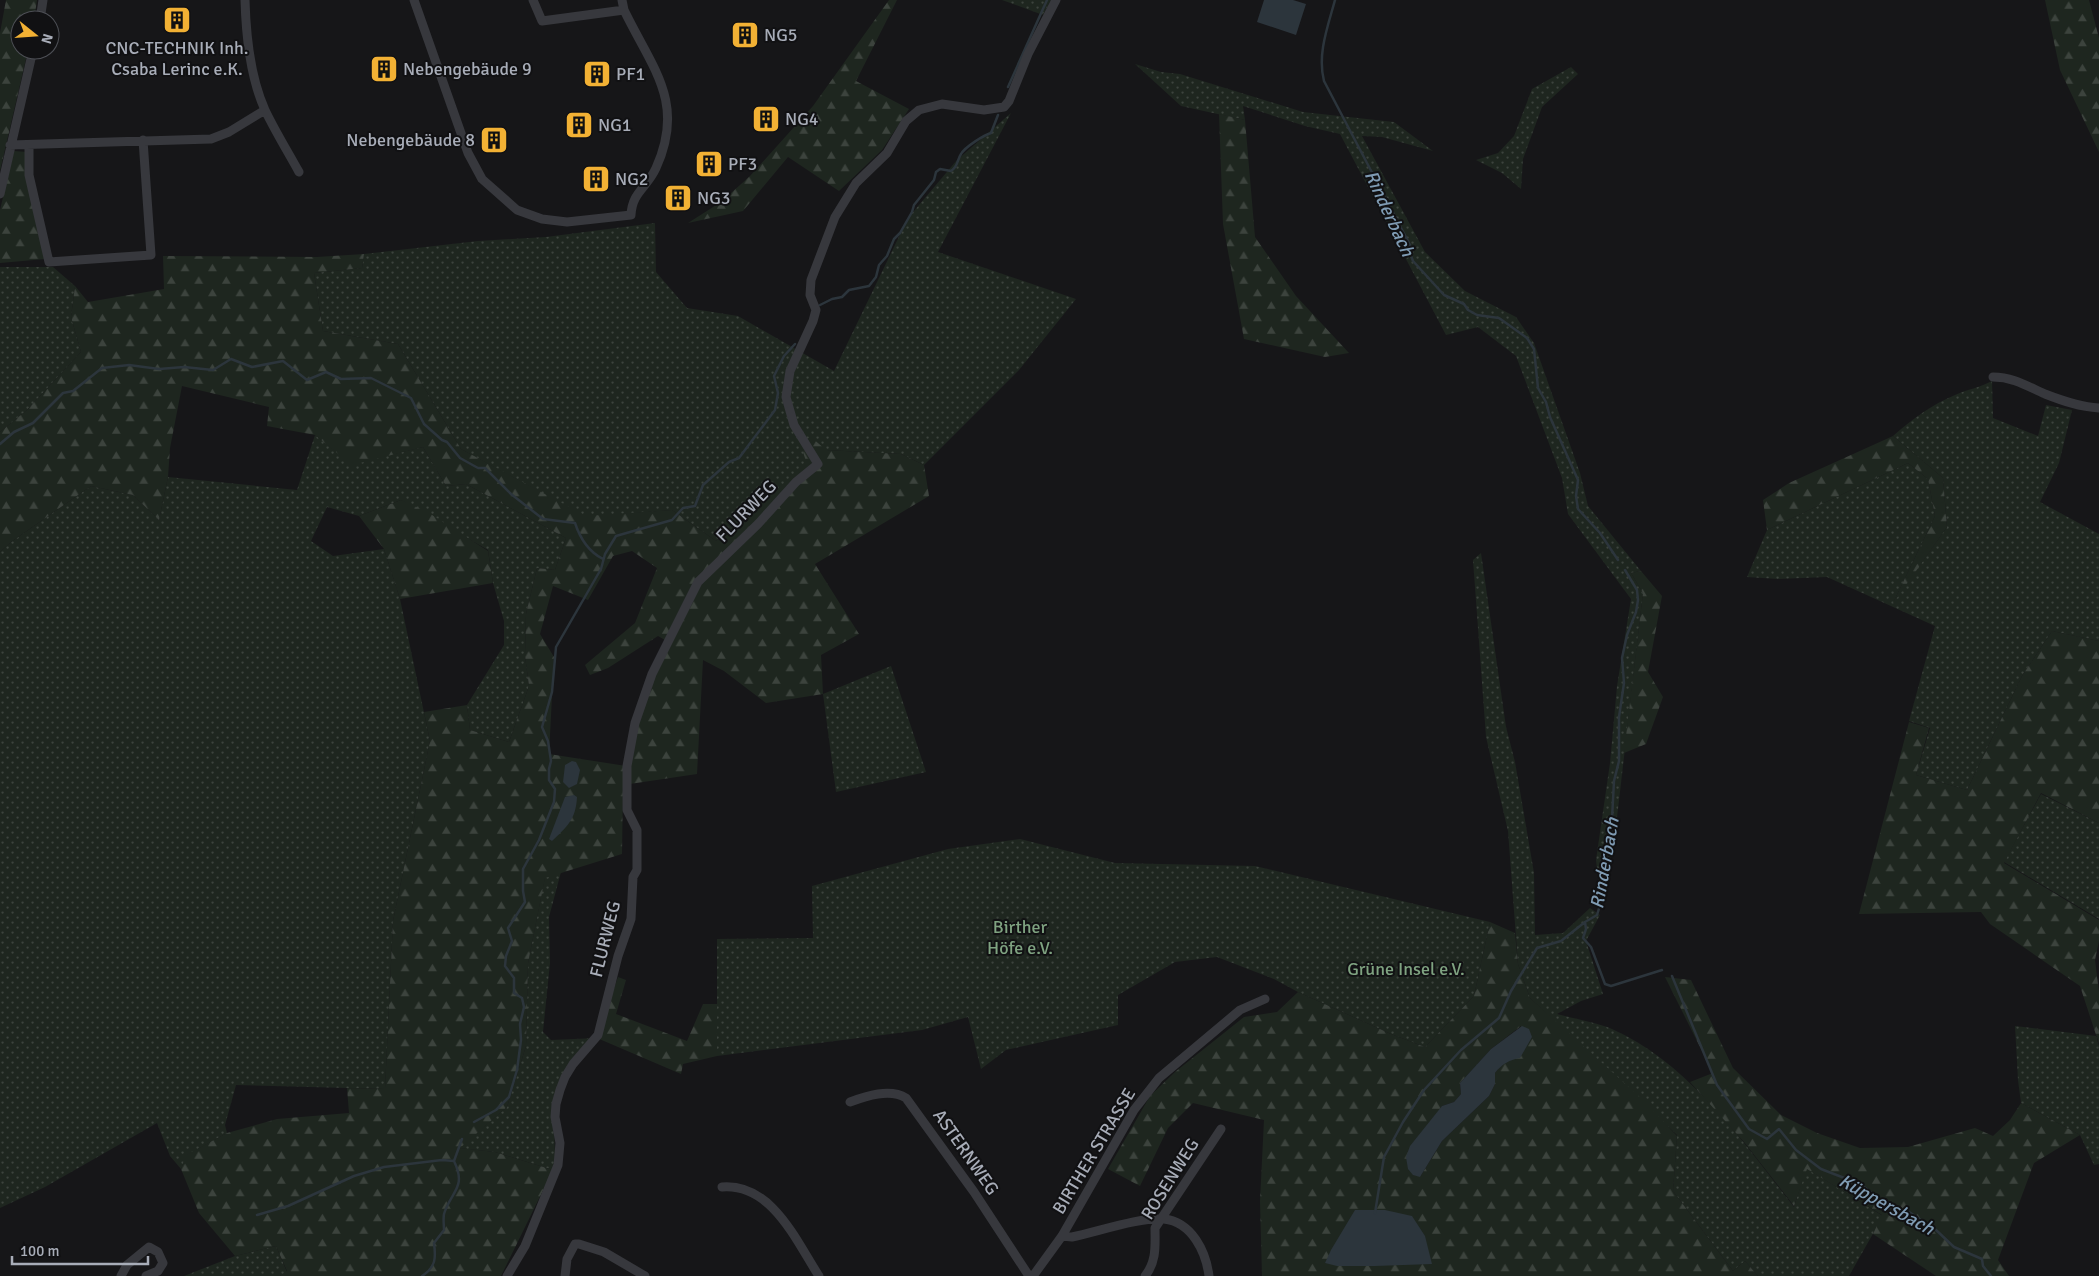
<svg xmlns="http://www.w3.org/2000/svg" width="2099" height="1276" viewBox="0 0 2099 1276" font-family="Signika,sans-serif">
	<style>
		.grass { fill: url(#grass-dots) }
		.forest { fill: url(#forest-firs); fill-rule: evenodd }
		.water { fill: #2c353c }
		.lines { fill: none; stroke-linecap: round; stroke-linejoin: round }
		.stream { stroke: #2c353c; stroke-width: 2.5 }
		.street { stroke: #37383d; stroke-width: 9 }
		.labels { text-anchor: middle; stroke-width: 4; stroke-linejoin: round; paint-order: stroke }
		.poi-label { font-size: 18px; fill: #a8adb8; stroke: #111113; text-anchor: start }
		.street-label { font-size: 18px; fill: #a8adb8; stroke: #111113 }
		.park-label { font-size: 18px; fill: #7fa381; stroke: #111113 }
		.water-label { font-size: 19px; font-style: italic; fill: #7f9bb3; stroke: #111113 }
	</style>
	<defs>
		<pattern id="grass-dots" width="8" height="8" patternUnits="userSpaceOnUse" patternTransform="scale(1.25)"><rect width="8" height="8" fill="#1e261f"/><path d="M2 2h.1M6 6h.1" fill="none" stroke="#3c433d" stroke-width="1.8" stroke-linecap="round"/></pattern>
		<pattern id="forest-firs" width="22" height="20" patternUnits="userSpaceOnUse" patternTransform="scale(1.25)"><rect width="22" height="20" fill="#1e261f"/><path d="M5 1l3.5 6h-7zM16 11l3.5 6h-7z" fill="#3c433d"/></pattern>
	</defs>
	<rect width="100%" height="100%" fill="#161618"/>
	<!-- grass -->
	<path class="grass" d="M1002,0H1051L1043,15Z
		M1135,64L1161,72L1180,74L1303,112L1394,122L1433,151L1382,137L1362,136L1425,252L1465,291L1516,317L1534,343L1580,473L1588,506L1641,571L1631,573L1643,593L1613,852L1599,886L1596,860L1610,763L1617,686L1631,599L1568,514L1562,478L1516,356L1478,327L1446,335L1340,134L1305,126L1243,106L1245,120L1181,106Z
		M1571,67L1578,74L1542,107L1523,159L1521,189L1502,173L1476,160L1498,153L1514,136L1532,89Z
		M1011,113L938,252L1076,299L1019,370L924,465L901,454L826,450L716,541L672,510L586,517L461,449L398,344L323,331L314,273L362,268L364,254L478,241L546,237L655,223L656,272L687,308L738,316L834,371L908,218L957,160Z
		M0,267H53L75,286L71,317L81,352L27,410L0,432Z
		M1992,381L1993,418L2038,436L2046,405L2072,410L2059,463L2040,502L2099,534V641L2052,631L2022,676L1967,790L1916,775L1930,728L1909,721L1935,626L1827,577L1778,579L1747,577L1767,530L1908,463L1928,479L1935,516L1894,601L1947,527L1943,478L1893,436C1912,419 1933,404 1955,395C1968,389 1979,388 1992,381Z
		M315,435L352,464L423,447L446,486L466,484L566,538L555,570L537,568L526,614L525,656L529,686L509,742L470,730L467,705L504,645V621L493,583L488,550L401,500L359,516L327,507L311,541L333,556L384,549L400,599L430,741L393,921L385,1089L236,1085L225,1125L227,1133L187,1155L181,1169L170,1156L157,1123L45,1187L0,1208V552L11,542L91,486L133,495L159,520L168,477L297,490Z
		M1481,553L1506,727L1515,762L1534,873L1535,935L1563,933L1590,908L1600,915L1586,941L1603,994L1581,1001L1557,1014C1575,1019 1595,1022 1612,1029C1689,1063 1744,1143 1794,1207L1806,1168L1883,1216L1849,1276H1758L1745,1261L1733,1271L1673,1191L1677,1135L1530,998L1518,964L1508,831L1486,737L1473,560Z
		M891,666L926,772L836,792L823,694Z
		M2041,794L2099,823V919L2004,862Z
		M1020,839L1115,863L1255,866L1490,922L1474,996L1425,1047L1391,1034L1298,992L1274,979L1217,957L1175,962L1118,995V1025L1006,1050L981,1069L968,1017L922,1030L717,1056V939L813,938L812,886L948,849Z
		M561,872L549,917L550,963L543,1032L551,1040L597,1038L565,1072L554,1116L555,1160L553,1170L495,1152L459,1148L507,1107L526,1046L528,963L545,877Z
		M2015,1026L2096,1036L2099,1046V1164L2094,1165L2080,1135L2021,1103L2018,1080Z
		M276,1246L287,1272L280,1276H184L235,1256Z"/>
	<!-- forest -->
	<path class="forest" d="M6,0H37L34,20H20V50H28L0,171V33Z
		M889,0H897L856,81L909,109L882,150L839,191L788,157L743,211L688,223L721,202L750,176L813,106Z
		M2045,0H2089L2099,38V152L2060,70Z
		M1219,114L1245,120L1255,237L1296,296L1349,353L1325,357L1244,339L1223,224Z
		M14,151L27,152L45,259L0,263V210Z
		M364,254L362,268L314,273L323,331L398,344L461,449L586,516L672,510L716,541L807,464L800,443L811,437L826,450L901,454L924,465L929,496L815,564L859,634L821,655L823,694L766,703L724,671L703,660L697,774L623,785L622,854L545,878L528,963L526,1046L507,1107L460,1148L495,1152L553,1170L501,1276H280L287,1271L276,1246L235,1256L199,1213L181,1169L186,1155L227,1133L277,1119L349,1113L347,1088L385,1089L393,921L430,741L424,712L467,705L470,730L509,742L529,686L525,656L526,614L537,568L555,570L566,538L466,484L446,486L423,447L352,465L315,435L267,426L269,407L182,386L170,448L168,477L159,520L133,495L91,486L11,542L0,552V432L27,410L81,352L71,317L75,286L88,302L164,289L163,256L317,257ZM632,551L657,568L635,623L585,665L590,675L608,668L658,636L665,640L641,698L626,766L549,754L554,657L540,634L553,586L588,600L613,556Z
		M1893,436L1943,478L1947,527L1892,605L1935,516L1928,479L1908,463L1767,530L1763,500L1789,483Z
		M401,500L429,513L488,551L493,583L400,599L384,549L359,516Z
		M1641,571L1662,596L1648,672L1663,697L1646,744L1624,753L1643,593L1631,573Z
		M2052,631L2099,641V823L2041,793L2004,863L2099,920V941L2095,960L2099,992V1044L2080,986L1990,924L1981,912L1859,914L1909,722L1929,728L1916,775L1967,790L2022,676Z
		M1490,922L1515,933L1518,964L1530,998L1642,1099L1677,1136L1673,1191L1733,1271L1745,1261L1758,1276H1262L1260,1201L1264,1120L1193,1103L1168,1128L1140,1186L1108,1169L1150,1096L1175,1072L1244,1017L1277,1012L1298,992L1391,1034L1425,1047L1474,996ZM1521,1026L1511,1059L1501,1065L1495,1073V1084L1489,1096L1442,1141L1420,1177L1442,1106L1454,1102L1461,1094L1460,1083L1491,1049Z
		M618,977L626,980L616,1014L687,1041L703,1004H717V1056L683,1064L681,1074L597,1038Z
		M1665,977L1691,980L1733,1068L1781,1115L1817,1133L1860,1148L1908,1147L1975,1128L1993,1136L2010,1120L2021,1103L2080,1135L2034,1163L1998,1260L2009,1276H1936L1873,1234L1882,1215L1807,1169L1794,1206L1744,1142L1690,1082L1713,1073Z"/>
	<!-- water -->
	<path class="water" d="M1264,0H1293L1306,4L1296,35L1257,22Z
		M572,761L576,762L580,770L577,784L569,788L563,782L565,765Z
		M574,795L577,797C576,819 567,827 552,841L549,839L565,797Z
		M1522,1026L1529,1029L1532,1037L1520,1058C1509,1060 1502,1064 1495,1073V1084L1489,1096L1442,1141L1420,1177L1413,1175L1408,1169L1406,1157L1410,1146L1442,1106L1454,1102L1461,1094L1460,1083L1491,1049Z
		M1355,1210H1385L1412,1216L1425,1236L1432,1264L1375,1266H1337L1325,1263L1331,1250Z"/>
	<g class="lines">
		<!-- stream -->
		<path class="stream" d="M1335,0C1328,26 1317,54 1324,81L1410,245L1409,251L1413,261L1444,295L1464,304L1468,310L1477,315L1499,318L1527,338L1534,349L1538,388L1546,402L1550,417L1578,480L1576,496L1578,509L1600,533L1618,560
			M1008,87L1047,0
			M820,305L832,299L842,297L849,290L869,286L876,277L879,265L887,256L894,239L900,233L912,212L914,205L934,180L936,172L940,169L951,171C958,167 957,160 961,154C965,147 984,135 991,133L998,115
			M0,444L14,432L33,423L63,393L73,391L102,368L129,365L159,369L184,367L213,370L231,359L252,367L283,361L307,380L326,372L341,379L371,378L411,398L424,424L442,440L447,442L460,458L478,468H485L511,494L543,519L575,523C580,538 589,552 603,559
			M1585,922L1586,929L1583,938L1591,947L1605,984L1611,986L1662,970
			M1672,976L1717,1085L1749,1129L1767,1139L1779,1129L1796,1150L1821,1169L1860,1184L1897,1212H1909L1936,1230L1954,1247L1982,1259L1983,1266L1991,1276
			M474,1122L496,1110L509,1097L517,1070L521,1040L520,1024L524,1007L522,998L514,993V978L505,966L506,956L512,941L508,928L525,902L523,891V869L539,840L554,802L555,789L549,780V769L551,761L548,741L542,727L552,692L556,647L601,569L605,554L616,536L672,520L683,508L695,506L703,485L729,462L739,458L775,410L778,393L774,376L784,356L795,344
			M1375,1213L1384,1157L1403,1122L1424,1090L1461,1050L1499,1018L1511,991L1537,948L1561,941L1585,922L1597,915L1601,902L1602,858L1611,838L1614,781L1619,761V717L1624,683L1622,658L1627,635L1636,612L1638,600L1637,590L1625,570
			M257,1215L288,1206L354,1176L384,1167L442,1160L454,1161
			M422,1276C436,1267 436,1258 434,1243L444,1230C444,1225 443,1219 444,1214C451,1191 467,1188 454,1161L462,1139"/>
		<!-- street -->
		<path class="street" d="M245,0C246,36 250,77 265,110C275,131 288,152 299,172
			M414,0L468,153L482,179L517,210L542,219L567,222L631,215C632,192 647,188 656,168C686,102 652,68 624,10L622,0
			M533,0L542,21L624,10
			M40,20L43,0
			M10,145L211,139L229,132L265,110
			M29,145V175L49,262L151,255L143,140
			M0,194L33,50
			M1993,377C2013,377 2027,386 2045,394C2063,401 2080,407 2099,408
			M850,1102C866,1096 890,1088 906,1098L974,1192L1029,1276
			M722,1187C772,1183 796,1241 819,1276
			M1062,1236L1072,1237C1097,1232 1140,1217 1164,1219C1192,1222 1206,1252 1209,1276
			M121,1276L127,1265L149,1247L158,1252L163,1263L158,1271L146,1276
			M507,1276L525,1246L558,1165L560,1143L555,1117L556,1104L560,1090L565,1077L573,1064L598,1035L618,956L631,919L633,877L637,870V830L627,810V766L635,723L652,674L698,582L758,524L796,482L818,464L794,425L786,397L790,371L813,321L816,310L810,295L811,280L835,217L856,183L887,153L906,121L919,110L942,104L984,110L1004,107L1009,101L1028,54L1056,0
			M565,1276L567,1259L575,1244H579L604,1252L645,1276
			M1033,1276L1062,1236L1134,1110L1159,1078L1240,1010L1265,999
			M1145,1276C1157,1261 1155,1245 1155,1228L1221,1129"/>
	</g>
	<!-- icons -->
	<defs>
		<g id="building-square" transform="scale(1.4375)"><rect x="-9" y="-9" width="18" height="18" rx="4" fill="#f2b134" stroke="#111113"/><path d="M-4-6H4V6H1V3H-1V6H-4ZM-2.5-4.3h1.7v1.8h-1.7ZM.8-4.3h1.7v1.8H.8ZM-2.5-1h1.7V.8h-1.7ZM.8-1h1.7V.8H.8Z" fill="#111"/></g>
	</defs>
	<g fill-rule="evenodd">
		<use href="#building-square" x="177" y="20"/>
		<use href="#building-square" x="745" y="35"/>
		<use href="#building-square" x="384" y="69"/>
		<use href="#building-square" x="597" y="74"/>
		<use href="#building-square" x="766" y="119"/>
		<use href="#building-square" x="579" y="125"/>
		<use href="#building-square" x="494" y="140"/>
		<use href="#building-square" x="709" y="164"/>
		<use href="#building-square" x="596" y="179"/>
		<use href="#building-square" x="678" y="198"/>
	</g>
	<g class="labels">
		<!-- poi labels -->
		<g class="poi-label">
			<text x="764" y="41">NG5</text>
			<text x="177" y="54" text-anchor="middle">CNC-TECHNIK Inh.<tspan x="177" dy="21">Csaba Lerinc e.K.</tspan></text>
			<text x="403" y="75">Nebengebäude 9</text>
			<text x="616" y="80">PF1</text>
			<text x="785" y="125">NG4</text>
			<text x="598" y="131">NG1</text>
			<text x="475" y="146" text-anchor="end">Nebengebäude 8</text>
			<text x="728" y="170">PF3</text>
			<text x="615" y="185">NG2</text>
			<text x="697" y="204">NG3</text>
		</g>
		<!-- street labels -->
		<g class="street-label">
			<text transform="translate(746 511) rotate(-46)" y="6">FLURWEG</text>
			<text transform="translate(605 939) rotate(-76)" y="6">FLURWEG</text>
			<text transform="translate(1094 1151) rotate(-59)" y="6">BIRTHER STRASSE</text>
			<text transform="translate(966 1152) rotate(55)" y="6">ASTERNWEG</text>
			<text transform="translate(1170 1179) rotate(-58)" y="6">ROSENWEG</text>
		</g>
		<!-- park labels -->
		<g class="park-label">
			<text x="1020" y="933">Birther<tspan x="1020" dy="21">Höfe e.V.</tspan></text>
			<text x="1406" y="975">Grüne Insel e.V.</text>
		</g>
		<!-- water labels -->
		<g class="water-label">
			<text transform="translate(1390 213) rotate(65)" y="7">Rinderbach</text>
			<text transform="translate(1604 863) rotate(-80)" y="7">Rinderbach</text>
			<text transform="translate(1887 1204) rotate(29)" y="7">Küppersbach</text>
		</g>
	</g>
	<!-- north arrow -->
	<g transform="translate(35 35) rotate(107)"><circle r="24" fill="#111113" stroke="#4d4f55"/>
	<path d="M0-4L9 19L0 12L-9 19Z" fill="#f2b134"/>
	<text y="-8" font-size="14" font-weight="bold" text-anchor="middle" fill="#a8adb8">N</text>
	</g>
	<!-- scale -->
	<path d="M12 1256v8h136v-8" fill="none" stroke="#a8adb8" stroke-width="2.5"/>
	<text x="20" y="1256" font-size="15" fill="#a8adb8" stroke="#111113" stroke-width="4" paint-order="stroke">100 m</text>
</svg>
